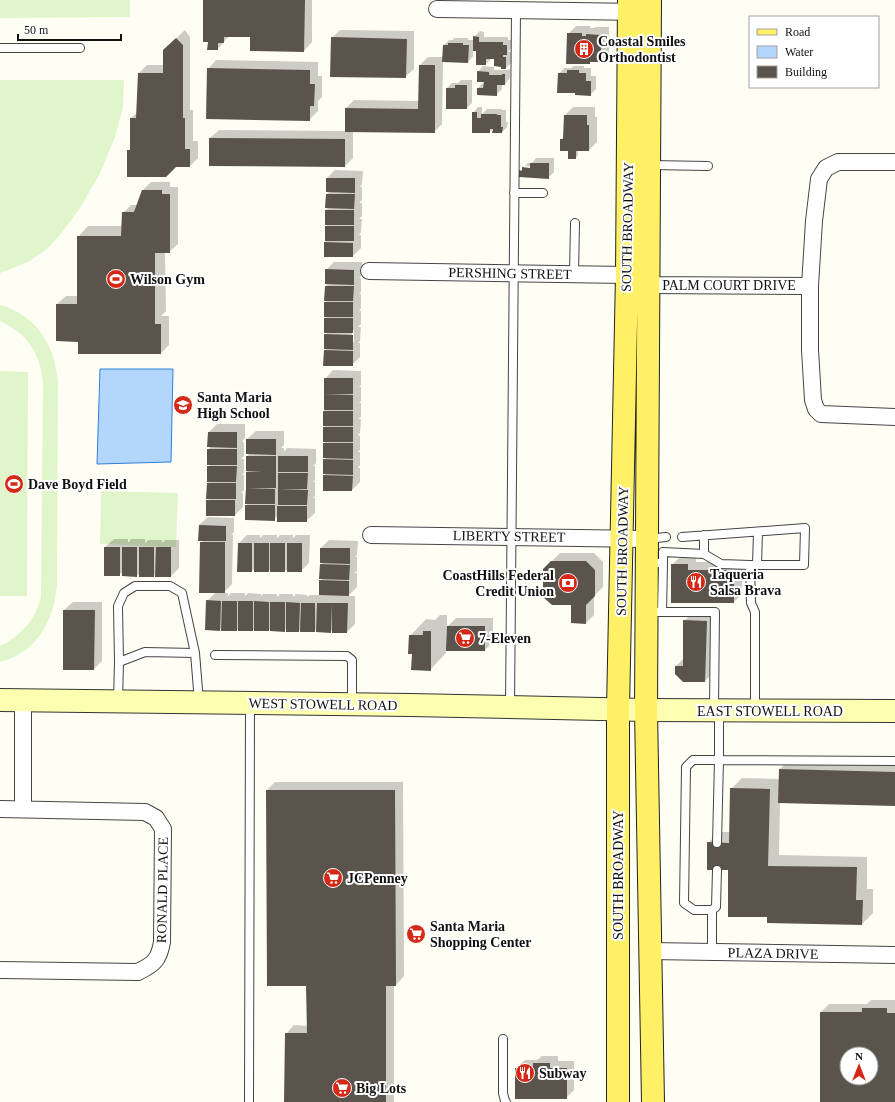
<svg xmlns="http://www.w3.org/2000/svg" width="895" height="1102" viewBox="0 0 895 1102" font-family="'Times New Roman',serif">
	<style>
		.pitch { fill: #e1f5cb }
		.water { fill: #b3d6fd; stroke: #307fdd }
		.shadow { fill: #0003; fill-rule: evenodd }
		.building { fill: #5b544c; fill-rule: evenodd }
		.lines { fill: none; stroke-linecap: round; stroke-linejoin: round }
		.service-casing { stroke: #444; stroke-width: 10 }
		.minor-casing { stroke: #444; stroke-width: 18 }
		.secondary-casing { stroke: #333; stroke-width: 24 }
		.primary-casing { stroke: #222; stroke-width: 24 }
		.service { stroke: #fff; stroke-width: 8 }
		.minor { stroke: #fff; stroke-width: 16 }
		.secondary { stroke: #fcffb0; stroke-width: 22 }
		.primary { stroke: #fff065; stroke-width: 22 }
		.labels { text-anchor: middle; stroke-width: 4; stroke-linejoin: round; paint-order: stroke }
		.poi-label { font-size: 14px; font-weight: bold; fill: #111; stroke: #fff; text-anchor: start }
		.street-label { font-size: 14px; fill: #111; stroke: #fff }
	</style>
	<rect width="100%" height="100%" fill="#fffef5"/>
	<!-- pitch -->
	<path class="pitch" d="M0,0H130V17L0,18Z
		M0,80H124L123,108L115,137L100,173L80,208L60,235L46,250L28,262L0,273Z
		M0,305C37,315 55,346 58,382L57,585C54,620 37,653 0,662V646C22,635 35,620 41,597L43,382C40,352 27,334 0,321Z
		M0,371L28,372L27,596H0Z
		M101,491L178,493L176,547L100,544Z"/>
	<!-- water -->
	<path class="water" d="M100,369H173L171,462L97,464Z"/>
	<!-- shadow -->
	<path class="shadow" d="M204,0H312V42L304,51L251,36H229L218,49L209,41Z
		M576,26H590V28H594L596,27H609V53L601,61H591L589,63L568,34Z
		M185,30L190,37V110H193V141H198V158L190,166L128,151L131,148V118L138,112L139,73L147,65H164V50Z
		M340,30L414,31V69L405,77L332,38Z
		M480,31L484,32V37H508V40H512L511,48L508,52H511V63L506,68L495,58L491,59L486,64L477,50H473V56L468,62L443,61L442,124L434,132L353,131V158L345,166L210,165V138L219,130L346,131V108L354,100L419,101L420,65L428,57H443L444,45L449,40H453L454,38H468V40H474V37Z
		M216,60L318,62V76H322V97L318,101V111L309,120L208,69Z
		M483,66L494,67V70H506L510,69V78L505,84H502V89L496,95L478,88L485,81L478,72Z
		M574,66H584V68H591V76H596V89L590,95L559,74L564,68H571Z
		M461,80H472V103L467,108L446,89L452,83H458Z
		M478,107H482V114L487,109H502V110H506V122H508L507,127L502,132L494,128L489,132H473V113Z
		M573,107H595V117H597V142L589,150H578V155L576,158L561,140L564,137L565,115Z
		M536,158H554V172L548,178L520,171L528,163H532ZM525,166L535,167V169L523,168Z
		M335,170L363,171L362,184L360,187H362V200L359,203H362V216L359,219H362L361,232L359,235H361V248L353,256L325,242L328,240L326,226L328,224L326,210L329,207L327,194L329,192L327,178Z
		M151,182H170V187H178V244L169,252H165L166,311L161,316H169V345L161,353L79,341L57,304L66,296H78V237L88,226H123V213L131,205H138L143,190Z
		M334,262H362L361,276L359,278H361V292L359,294H361V308L359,311H361V324L358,327H361L360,341L358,343H360V357L352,365L325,351L327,348L325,335L328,332L325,318L327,316L325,302L328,300H325L326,286L328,283L326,270ZM352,330H354V342H352Z
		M333,370L361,371V385L359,387H361V401L359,403H361V417L358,419H361L360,433L358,435L360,436V450L358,452H360V465L358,468H360V482L352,490L324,476L326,473L324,460L326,458L324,443L326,441L324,427L327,425L324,411L327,409H324L325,379Z
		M217,424H245V438L242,442H244V456L241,459H244V473L242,475H244V490L241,493H243V507L235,515L207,501L210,498L208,483L210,481L208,467L211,464L208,450L211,446L209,432Z
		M256,431H284V445L281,448H284V452L287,448L316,449V463L313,466H315V480L313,482H315V496L313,498H315V513L306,521L278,515L274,520L246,505L248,503H246L247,456L250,453L247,439Z
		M208,517L234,518V532L231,535H233L232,584L223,593H228V596L231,593H245V596L248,593L261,594V596L263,594H277V597L280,594H293V597L296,594L307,595V597L310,595H320V581L323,578L321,565L323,562L321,548L329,540L358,541L357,555L355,557H357V571L354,573H357V587L348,596H355V624L347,632L333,629L330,632L317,629L314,631L301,629L299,631L287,628L284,631L271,628L268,630L255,628L252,630L239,627L236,630L222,627L220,630L207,601L216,592L201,543L204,540L199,525Z
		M247,535H260V538L263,535H277V538L280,535H293V538L296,535H310L309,563L301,571L288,569L285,571L271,569L268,571L255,568L252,571L239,543Z
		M114,539H128V543L131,539H145V543L148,540H162V543L165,540H179V568L171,576L156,573L154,576L140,573L137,576L123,572L119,575L105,547Z
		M560,553H594L603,562V587L594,596V615L586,623L544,569Z
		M680,557H696V562H742V594L734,602L672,565Z
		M73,602H102V661L94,669H64V610Z
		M692,613H714L713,673L705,681H683L676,674V666L684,658V621Z
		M440,615H447V627L456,618H493V642L485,650H446V653L430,670L413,653L410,636L426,619L435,620Z
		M791,758L895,761V805L780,802L779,855L867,857V889H873V913L862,924L768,922V915L708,843L719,832H730L731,789L742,778L780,779V769Z
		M275,782H403L404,976L396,985H394V1102H285L286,1034L294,1025L308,1026L307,985L267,790Z
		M871,1000H895V1102H821V1012L829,1004H867ZM847,1054H871V1078H847Z
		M542,1056H558V1061H574V1090L566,1098L516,1068L525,1060H537Z"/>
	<!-- building -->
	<path class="building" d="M203,0H305L304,52L250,51V37H224V43H218V50H207L208,42H203Z
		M567,33H582V36H586V34L601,35V62H590V64H566Z
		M473,36L479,37V42H503V45H507V55H503V57H506V69H501V67L494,66V59H486V65H476V51H473Z
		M331,37L407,39L406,78L330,77Z
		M176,38L183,45V118H185V149H190V167H176L166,177H127V150H130V118H136L138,73H163V50Z
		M448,43H463V45H469L468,63L442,62L443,45H448Z
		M419,65H435V133L345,132V108L418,109Z
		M207,68L310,70V84H315L314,106H310V121L206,119Z
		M567,70H579V73H586V81H591V96L575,95V93H557L558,73H567Z
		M477,71L489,72V75H502V74H505V85H497V96L477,95V88H483L484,82H477Z
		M455,85H467V109H446V88H455Z
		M472,112H477V118H481V114H497V115H501V127H503L502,133H492L493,129H490V133H472Z
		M564,115H587V125H589V151H576V159H568V151H560V139H563Z
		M209,138L345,139V167L209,166Z
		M530,163H549V179L519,177V170L522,171V167L530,168Z
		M326,178H355V193L326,192Z
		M142,190H162V194H170V253H155V324H161V354H78V342L56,341V304H77V236H121L122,212H134Z
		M326,194H355L354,209L325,208Z
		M325,210H354V225H325Z
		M325,226H354V241H325Z
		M324,242L353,243V257H324Z
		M325,269L354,270V285L325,284Z
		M325,286H354L353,301H324Z
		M324,302H353V317H324Z
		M324,318H353V333H324Z
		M324,334L353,335V350L324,349Z
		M324,350L353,351V366H323Z
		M324,378H353V394H324Z
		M324,394L353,395V410H324Z
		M323,411H353V426H323Z
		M323,427H353V442H323Z
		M208,432H237V448L207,447Z
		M246,439H276V455L246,454Z
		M323,443H353V459L323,458Z
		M207,449H237V465H207Z
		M246,456H276V488H246V472H262L246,471Z
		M278,456H308V472H278Z
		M323,459L353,460V475L323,474Z
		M207,466H237L236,482H207Z
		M278,473H308L307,489H278Z
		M323,475L353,476L352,491H323Z
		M207,483H236V499H206Z
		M246,488L275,489V504H245Z
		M278,489L308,490L307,505H278Z
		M206,500H235V516H206Z
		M245,505H275V521L245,520Z
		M277,506H307V522H277Z
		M199,525L226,526V541H198Z
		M200,542H225V593H199Z
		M238,543H252V572H237Z
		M254,543H269V572H254Z
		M270,543H285V572H270Z
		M287,543H302V572H287Z
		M104,547H120V576H104Z
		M122,547H137V577L122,576Z
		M139,547H154V577H139Z
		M156,547H171V577H155Z
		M320,548H350V564L320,563Z
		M551,561H586L595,570V596L586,605V624L571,623V605H552L543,597V569Z
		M320,564L350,565L349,580L319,579Z
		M671,564H688V570H734V603H671Z
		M319,580L349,581V596L319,595Z
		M206,600L221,601L220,631L205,630Z
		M222,601H237V631H221Z
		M238,601H253V631H238Z
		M254,601L269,602V631H254Z
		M270,602H285V632L270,631Z
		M286,602L300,603L299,632H286Z
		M301,603H315V632H300Z
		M317,603H332L331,633L316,632Z
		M332,603H348L347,633H332Z
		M63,610H95L94,670H63Z
		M683,620L707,621L705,682H683L675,674V666H683Z
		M447,626H485V651H446Z
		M423,631H431V671L411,670L412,654H408L409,635H423Z
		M779,769L895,772V806L778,803Z
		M730,788L770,789L768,866L857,867L856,900H863L862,925L767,923V917H728V870H707V842L729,843Z
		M266,790H395L396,986H386V1102H284L285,1033H307L306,986H267Z
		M862,1008H887V1013H895V1102H820V1012H862ZM847,1054H871V1078H847Z
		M533,1063H550V1068H567V1099H515V1068H533Z"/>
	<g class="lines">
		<!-- service casing -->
		<g class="service-casing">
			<path id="service" d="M0,48H80
				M650,165L708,166
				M514,193H543
				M574,274L575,223
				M682,537L805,528L804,565H750
				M647,539L666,537
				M704,554V535
				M663,563V552L704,554L721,564L750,565L751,603L755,612V709
				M757,565L758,532
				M656,612H662L663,563H658
				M662,612H715L714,709
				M215,655L347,656L352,660V704
				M119,662L118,606L124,593L135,586H170L182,593L195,653
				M118,701L119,662L145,652L195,653L199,702
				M510,707L516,10
				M719,711V760L895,761
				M712,910L716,907L717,870
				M712,952V910H694L684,903L686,767L693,760H719L717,843
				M503,1039V1093L505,1101L506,1102
				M249,1102L250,705"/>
		</g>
		<!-- minor casing -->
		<g class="minor-casing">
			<path id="minor" d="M437,9L640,12
				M895,162H838L826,168L819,179L814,221L810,286V350L813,400L816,409L821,414L895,417
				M369,271L627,275L649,285L810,286
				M371,535L647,539
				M0,809L145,812L156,818L163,829L162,942C159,960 154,964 138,972L0,970
				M23,809V701
				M650,951L895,955"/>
		</g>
		<!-- secondary casing -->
		<g class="secondary-casing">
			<path id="secondary" d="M0,700L410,705L646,710L895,711"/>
		</g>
		<!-- primary casing -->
		<g class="primary-casing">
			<path id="primary" d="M650,0L646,710L653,1102
				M618,1102V709L627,275L629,0"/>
		</g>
		<!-- service -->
		<use href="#service" class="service"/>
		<!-- minor -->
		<use href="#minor" class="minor"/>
		<!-- secondary -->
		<use href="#secondary" class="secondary"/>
		<!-- primary -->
		<use href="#primary" class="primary"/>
	</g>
	<!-- icons -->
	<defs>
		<g id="building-disc" transform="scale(1)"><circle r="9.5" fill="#d32916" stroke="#fff"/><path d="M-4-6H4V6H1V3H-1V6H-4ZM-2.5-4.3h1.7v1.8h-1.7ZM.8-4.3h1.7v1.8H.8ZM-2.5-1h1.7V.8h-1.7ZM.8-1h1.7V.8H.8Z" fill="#fff"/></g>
		<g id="stadium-disc" transform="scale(1)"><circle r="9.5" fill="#d32916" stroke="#fff"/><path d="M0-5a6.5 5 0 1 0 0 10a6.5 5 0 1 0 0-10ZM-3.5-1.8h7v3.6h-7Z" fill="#fff"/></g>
		<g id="school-disc" transform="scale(1)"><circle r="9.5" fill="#d32916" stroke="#fff"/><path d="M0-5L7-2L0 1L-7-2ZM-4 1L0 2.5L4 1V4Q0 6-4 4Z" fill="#fff"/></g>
		<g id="restaurant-disc" transform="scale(1)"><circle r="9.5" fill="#d32916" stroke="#fff"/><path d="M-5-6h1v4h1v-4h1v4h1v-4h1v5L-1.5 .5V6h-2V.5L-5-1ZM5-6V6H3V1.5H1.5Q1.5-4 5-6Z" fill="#fff"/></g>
		<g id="bank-disc" transform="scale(1)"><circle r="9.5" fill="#d32916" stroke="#fff"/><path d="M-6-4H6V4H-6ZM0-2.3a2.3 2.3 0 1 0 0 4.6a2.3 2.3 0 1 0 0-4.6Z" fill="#fff"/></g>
		<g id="supermarket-disc" transform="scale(1)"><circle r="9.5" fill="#d32916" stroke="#fff"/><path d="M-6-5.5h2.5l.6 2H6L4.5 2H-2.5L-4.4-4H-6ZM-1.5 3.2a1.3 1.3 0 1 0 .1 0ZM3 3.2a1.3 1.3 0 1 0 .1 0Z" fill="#fff"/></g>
	</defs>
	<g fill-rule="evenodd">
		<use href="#building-disc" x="584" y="49"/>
		<use href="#stadium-disc" x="116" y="279"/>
		<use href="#school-disc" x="183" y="405"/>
		<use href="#stadium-disc" x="14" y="484"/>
		<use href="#restaurant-disc" x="696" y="582"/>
		<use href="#bank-disc" x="568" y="583"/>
		<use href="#supermarket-disc" x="465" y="638"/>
		<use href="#supermarket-disc" x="333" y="878"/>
		<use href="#supermarket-disc" x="416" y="934"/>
		<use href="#restaurant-disc" x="525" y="1073"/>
		<use href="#supermarket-disc" x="342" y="1088"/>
	</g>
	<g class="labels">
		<!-- poi labels -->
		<g class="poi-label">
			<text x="598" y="46">Coastal Smiles<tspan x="598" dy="16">Orthodontist</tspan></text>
			<text x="130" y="284">Wilson Gym</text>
			<text x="197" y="402">Santa Maria<tspan x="197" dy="16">High School</tspan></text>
			<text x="28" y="489">Dave Boyd Field</text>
			<text x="710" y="579">Taqueria<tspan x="710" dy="16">Salsa Brava</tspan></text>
			<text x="554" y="580" text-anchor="end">CoastHills Federal<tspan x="554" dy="16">Credit Union</tspan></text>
			<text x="479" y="643">7-Eleven</text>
			<text x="347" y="883">JCPenney</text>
			<text x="430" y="931">Santa Maria<tspan x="430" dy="16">Shopping Center</tspan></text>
			<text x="539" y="1078">Subway</text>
			<text x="356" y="1093">Big Lots</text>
		</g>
		<!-- street labels -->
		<g class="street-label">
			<text transform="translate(627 227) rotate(-89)" y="5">SOUTH BROADWAY</text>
			<text transform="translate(510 273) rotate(1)" y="5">PERSHING STREET</text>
			<text x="729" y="290">PALM COURT DRIVE</text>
			<text transform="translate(509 536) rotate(1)" y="5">LIBERTY STREET</text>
			<text transform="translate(622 551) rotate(-89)" y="5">SOUTH BROADWAY</text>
			<text transform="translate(323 704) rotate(1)" y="5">WEST STOWELL ROAD</text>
			<text x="770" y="716">EAST STOWELL ROAD</text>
			<text transform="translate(618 875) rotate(-90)" y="5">SOUTH BROADWAY</text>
			<text transform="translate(162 890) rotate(-89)" y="5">RONALD PLACE</text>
			<text transform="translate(773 953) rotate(1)" y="5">PLAZA DRIVE</text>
		</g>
	</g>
	<!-- legend -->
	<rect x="749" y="16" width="130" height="72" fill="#ffffff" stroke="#a0a0a0"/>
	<rect x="757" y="29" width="20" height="6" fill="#fff065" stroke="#a0a0a0"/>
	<text x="785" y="36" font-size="12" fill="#111111">Road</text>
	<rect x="757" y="46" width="20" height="12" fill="#b3d6fd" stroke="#a0a0a0"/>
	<text x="785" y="56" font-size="12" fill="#111111">Water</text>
	<rect x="757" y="66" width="20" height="12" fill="#5b544c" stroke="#a0a0a0"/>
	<text x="785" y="76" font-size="12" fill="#111111">Building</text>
	<!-- north arrow -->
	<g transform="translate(859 1066)"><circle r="19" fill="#ffffff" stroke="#a0a0a0"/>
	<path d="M0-3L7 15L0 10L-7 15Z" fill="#d32916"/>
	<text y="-6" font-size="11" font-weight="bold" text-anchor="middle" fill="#111111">N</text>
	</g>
	<!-- scale -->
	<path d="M18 34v6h103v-6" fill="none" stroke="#111111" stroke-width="2"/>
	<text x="24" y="34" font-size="12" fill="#111111" stroke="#ffffff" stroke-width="3" paint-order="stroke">50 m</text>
</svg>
